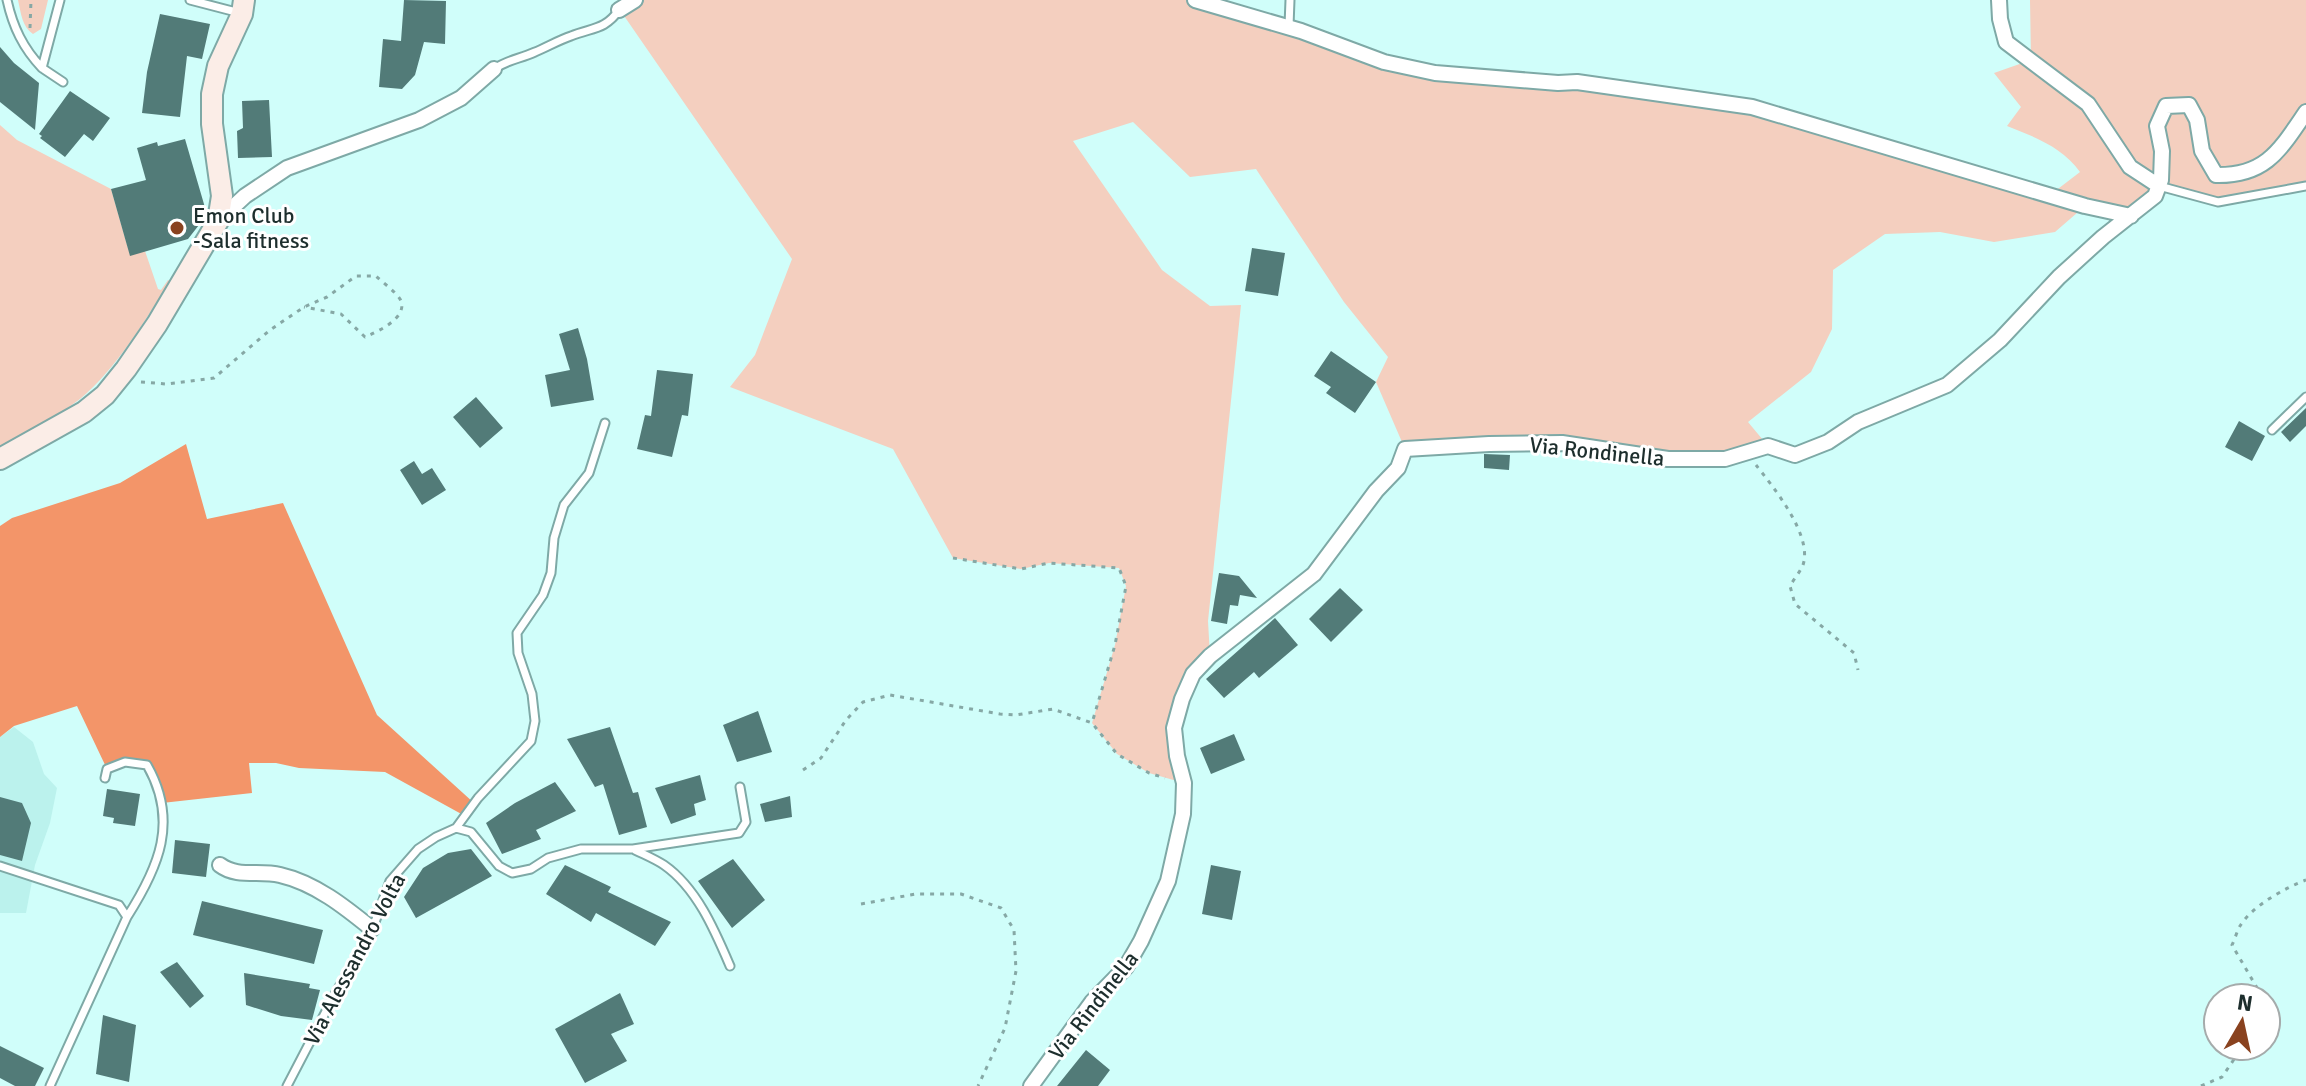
<svg xmlns="http://www.w3.org/2000/svg" width="2306" height="1086" viewBox="0 0 2306 1086" font-family="Signika,sans-serif">
	<style>
		.built { fill: #bbf2ed }
		.green { fill: #f4cfbf }
		.forest { fill: #f39569 }
		.building { fill: #527b78 }
		.lines { fill: none; stroke-linecap: round; stroke-linejoin: round }
		.lane-casing { stroke: #7ea9a6; stroke-width: 11 }
		.street-casing { stroke: #7ea9a6; stroke-width: 18 }
		.secondary-casing { stroke: #7ea9a6; stroke-width: 24 }
		.path { stroke: #86a8a5; stroke-width: 3; stroke-dasharray: 4 6; stroke-linecap: butt }
		.lane { stroke: #fff; stroke-width: 7 }
		.street { stroke: #fff; stroke-width: 14 }
		.secondary { stroke: #fbede7; stroke-width: 20 }
		.poi-dot { fill: #89421f; stroke: #fff; stroke-width: 3 }
		.labels { text-anchor: middle; stroke-width: 6; stroke-linejoin: round; paint-order: stroke }
		.poi-label { font-size: 22px; fill: #1d2e2d; stroke: #fff; text-anchor: start }
		.street-label { font-size: 22px; fill: #1d2e2d; stroke: #fff }
	</style>
	<rect width="100%" height="100%" fill="#d0fefa"/>
	<!-- built -->
	<path class="built" d="M14,727L33,742L44,774L57,788L50,823L35,865L26,913H0V737Z"/>
	<!-- green -->
	<path class="green" d="M18,0H48L41,29L33,34C22,27 21,13 18,0Z
		M643,0H1195L1384,62L1752,107L2050,195L2080,172C2062,147 2035,137 2007,126L2021,107L1994,73L2031,60L2030,0H2306V186L2218,202L2159,186L2131,216L2085,206L2055,232L1994,242L1940,232L1885,234L1833,270L1832,329L1811,372L1748,422L1768,446L1725,459L1562,443L1405,449L1376,382L1388,357L1344,302L1256,169L1190,177L1133,122L1073,141L1162,270L1210,306L1241,305L1208,621L1210,656L1193,674L1174,728L1184,783L1149,773L1117,754L1092,723L1115,645L1126,586L1119,568L1049,563L1021,569L953,558L893,449L730,387L755,355L792,259L620,10Z
		M0,125L17,140L111,189L130,255L145,251L158,289L161,290L168,280L170,281C145,321 116,369 80,399C56,418 26,431 0,447Z"/>
	<!-- forest -->
	<path class="forest" d="M186,444L207,519L283,503L377,715L474,803L465,816L385,772L299,768L276,763H249L252,793L162,803L147,765L125,762L107,769L77,706L14,726L0,737V526L12,518L120,483Z"/>
	<!-- building -->
	<path class="building" d="M404,0L446,1L445,44L424,42L415,75L402,89L379,87L383,39L401,41Z
		M160,14L210,24L202,59L187,56L180,117L142,113L147,72Z
		M0,47L14,63L39,83L35,130L0,102Z
		M70,91L110,118L93,141L84,134L65,157L40,138L42,136L39,134Z
		M269,100L272,157L238,158L237,131L243,128L242,101Z
		M185,139L206,211V216L188,239L130,256L111,189L146,180L137,148L157,142L158,146Z
		M1252,248L1285,253L1278,296L1245,291Z
		M578,328L587,359L594,400L551,407L545,375L570,370L559,334Z
		M1331,351L1376,382L1355,413L1326,393L1331,387L1314,376Z
		M657,370L693,374L688,416L682,415L672,457L637,449L645,415L651,416Z
		M476,397L503,428L480,448L453,417Z
		M2306,408V426L2290,442L2281,432Z
		M2239,421L2265,436L2252,461L2225,447Z
		M1484,454L1510,455L1509,470L1484,468Z
		M414,461L422,474L432,468L446,490L422,505L400,470Z
		M1219,573L1239,576L1257,598L1240,595L1238,606L1230,605L1227,624L1211,621Z
		M1340,588L1363,610L1331,642L1309,619Z
		M1275,618L1298,645L1259,678L1254,672L1224,698L1206,679Z
		M758,711L772,752L737,762L723,725Z
		M610,727L633,793L638,792L647,827L619,835L603,784L595,787L567,739Z
		M1234,734L1245,760L1211,774L1200,748Z
		M700,775L706,800L694,804L696,815L671,824L655,788Z
		M555,782L576,811L536,830L541,839L502,854L486,823L515,803Z
		M107,789L140,794L135,826L113,823L114,818L103,816Z
		M790,796L792,817L765,822L760,804Z
		M0,797L22,803L31,823L22,861L0,855Z
		M175,840L210,844L206,877L172,873Z
		M471,849L492,876L416,918L404,897L423,868L448,853Z
		M733,859L765,900L732,928L698,881Z
		M565,865L611,887L608,892L671,922L655,946L596,913L591,922L546,894Z
		M1211,865L1241,871L1232,920L1202,914Z
		M202,901L323,930L314,964L193,935Z
		M177,962L204,996L190,1008L160,972Z
		M244,973L310,984L309,988L320,990L312,1020L281,1016L246,1005Z
		M620,993L634,1024L611,1034L627,1061L585,1083L555,1029Z
		M103,1015L136,1025L129,1082L96,1074Z
		M0,1046L44,1068L35,1086H15L0,1078Z
		M1086,1050L1110,1070L1098,1086H1057Z"/>
	<g class="lines">
		<!-- lane casing -->
		<g class="lane-casing">
			<path id="lane" d="M7,0C13,27 23,48 42,68L60,0
				M190,0L240,13
				M1289,26L1290,0
				M42,68L63,82
				M494,69C509,59 520,59 535,52C547,47 559,40 571,36C593,27 604,31 620,9
				M2159,186L2218,202L2306,186
				M2272,430L2306,397
				M105,778L107,769L125,762L147,765C179,821 159,867 127,917
				M456,828L478,798L531,741L535,721L532,694L518,653L517,633L543,595L551,573L554,538L564,505L589,473L605,423
				M635,850C645,855 655,859 664,865C697,888 715,931 730,966
				M0,866L119,905L127,917L50,1086
				M287,1086L336,992L371,933L390,881L418,849L436,837L456,828L471,832L499,866L512,873L531,869L548,858L581,849H633L739,833L746,822L740,787"/>
		</g>
		<!-- street casing -->
		<g class="street-casing">
			<path id="street" d="M1195,0L1301,31L1384,62L1435,73L1558,83L1577,82L1752,107L2085,206L2131,216
				M1999,0L2000,19L2006,42L2088,104L2130,167L2159,186
				M619,10L635,0
				M218,221L245,196L287,168L419,120L461,98L494,69
				M220,865C237,878 260,870 280,875C315,883 345,907 372,929
				M1031,1086L1092,1002L1126,967L1141,941L1168,881L1183,814L1184,783L1177,756L1174,728L1182,699L1193,674L1210,656L1314,574L1376,491L1398,468L1405,449L1489,444L1562,443L1668,459H1725L1768,446L1795,455L1828,442L1858,422L1947,385L2000,340L2059,277L2103,237L2155,196L2161,180L2162,151L2157,126L2166,106L2189,105L2197,120L2202,151L2216,175C2266,176 2280,150 2306,112"/>
		</g>
		<!-- secondary casing -->
		<g class="secondary-casing">
			<path id="secondary" d="M0,459L84,412L105,395L126,369L157,324L218,221L222,196L212,124V94L218,66L242,14L244,0"/>
		</g>
		<!-- path -->
		<path class="path" d="M30,28L31,0
			M141,382L166,384L214,378L270,330L304,307L327,297L356,276H376C383,283 395,291 400,299C410,317 377,332 365,337L341,314L304,307
			M1756,465C1773,487 1813,535 1803,565C1800,572 1794,579 1790,586L1795,604L1854,653L1858,670
			M953,558L1021,569L1049,563L1119,568L1126,586L1115,645L1092,723
			M803,770L821,758L846,720L863,702L890,695L1000,714L1016,715L1053,709L1092,723L1117,754L1149,773L1165,778
			M861,904L916,894H961L1001,908L1014,930L1016,971L1005,1028L978,1086
			M2259,998L2260,993L2232,945C2235,939 2237,931 2240,926C2252,906 2285,888 2306,880
			M2201,1086L2222,1077L2243,1046"/>
		<!-- lane -->
		<use href="#lane" class="lane"/>
		<!-- street -->
		<use href="#street" class="street"/>
		<!-- secondary -->
		<use href="#secondary" class="secondary"/>
	</g>
	<!-- markers -->
	<circle class="poi-dot" cx="177" cy="228" r="8"/>
	<g class="labels">
		<!-- poi labels -->
		<g class="poi-label">
			<text x="193" y="223">Emon Club<tspan x="193" dy="25">-Sala fitness</tspan></text>
		</g>
		<!-- street labels -->
		<g class="street-label">
			<text transform="translate(1597 451) rotate(6)" y="8">Via Rondinella</text>
			<text transform="translate(354 959) rotate(-62)" y="8">Via Alessandro Volta</text>
			<text transform="translate(1093 1005) rotate(-52)" y="8">Via Rindinella</text>
		</g>
	</g>
	<!-- north arrow -->
	<g transform="translate(2242 1022) rotate(9)"><circle r="38" fill="#ffffff" stroke="#a5abab" stroke-width="2"/>
	<path d="M0-6L14 30L0 20L-14 30Z" fill="#89421f"/>
	<text y="-12" font-size="22" font-weight="bold" text-anchor="middle" fill="#1d2e2d">N</text>
	</g>
</svg>
